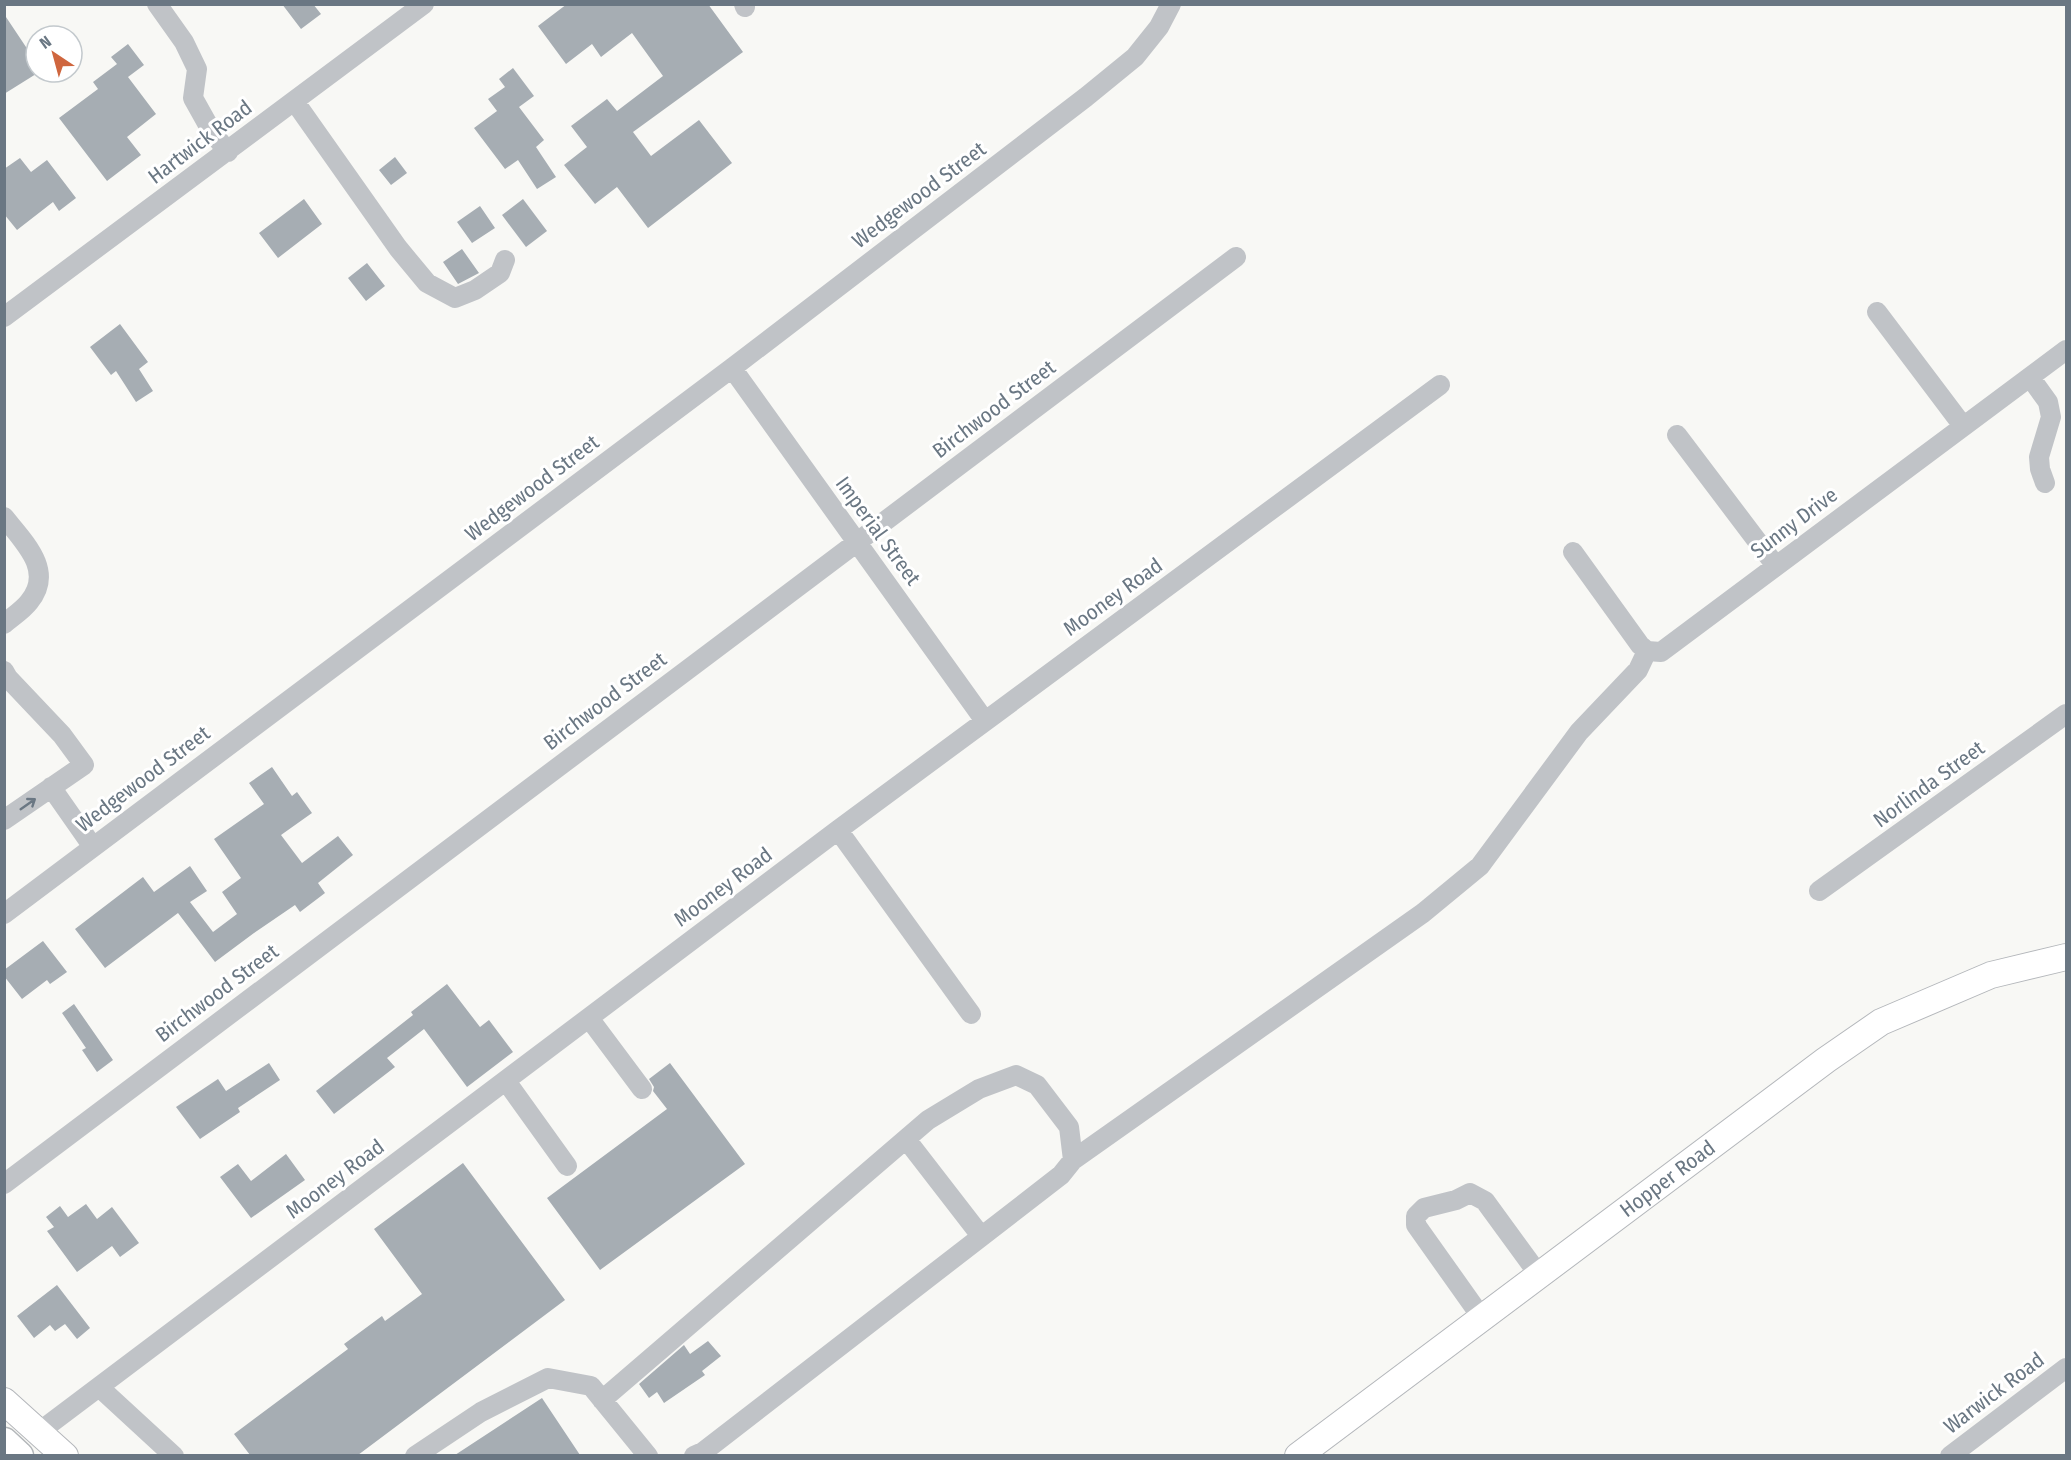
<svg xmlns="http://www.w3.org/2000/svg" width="2071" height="1460" viewBox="0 0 2071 1460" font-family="'Fira Sans Condensed',sans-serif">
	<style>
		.building { fill: #a6adb3 }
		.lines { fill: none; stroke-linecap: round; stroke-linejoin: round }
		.major-casing { stroke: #b4b7bb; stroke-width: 28 }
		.highway-casing { stroke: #b3b7ba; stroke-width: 31 }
		.minor { stroke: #c0c3c7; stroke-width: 20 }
		.major { stroke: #fff; stroke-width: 26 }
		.highway { stroke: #fff; stroke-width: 28 }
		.oneway { stroke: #6a7783 }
		.labels { text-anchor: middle; stroke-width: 6; stroke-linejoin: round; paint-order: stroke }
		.street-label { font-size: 21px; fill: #6a7783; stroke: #fff }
	</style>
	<rect width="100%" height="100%" fill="#f8f8f5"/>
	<!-- building -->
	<path class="building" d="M282,4H313L321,14L301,29Z
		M567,4H708L743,52L633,132L651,156L699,120L732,163L648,228L617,187L595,204L564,165L587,147L571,126L607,99L617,111L663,76L632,33L601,57L592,44L566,64L538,26Z
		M4,14L36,62V74L4,94Z
		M128,44L144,65L128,77L156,114L127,137L141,155L107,181L59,118L98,89L93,82L117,64L111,57Z
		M513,68L534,96L519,107L544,140L536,147L556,177L537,189L518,160L505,169L474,128L497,111L488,99L505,87L499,79Z
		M395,157L407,173L391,185L379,170Z
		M20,158L31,172L47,160L76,198L59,211L53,202L17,230L4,214V169Z
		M304,199L322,224L278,258L259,233Z
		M523,199L547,231L526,247L502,215Z
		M480,206L495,228L472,243L457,222Z
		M462,249L479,273L458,284L443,262Z
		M367,263L385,286L366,301L348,278Z
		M120,324L148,362L139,369L153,391L136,402L116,371L111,375L90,347Z
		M272,767L292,796L297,792L312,813L281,835L302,863L338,836L353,855L318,883L325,893L300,912L295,905L254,933L215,962L178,913L105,968L75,929L143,877L154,892L190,866L207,891L190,902L213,932L237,914L222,892L241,878L214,839L264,804L249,783Z
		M43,941L67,972L50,984L47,980L22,999L4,976V970Z
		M447,984L480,1027L489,1020L513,1052L467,1087L424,1029L387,1058L395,1067L334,1114L316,1091L413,1015L411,1012Z
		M74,1004L113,1060L97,1072L82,1050L86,1048L62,1013Z
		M269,1063L280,1080L238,1108L240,1112L200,1139L176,1107L218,1079L226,1091Z
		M670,1063L745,1164L600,1270L547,1198L667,1109L653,1091L654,1087L649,1079Z
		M286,1154L305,1180L251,1218L220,1177L238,1164L251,1181Z
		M463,1163L565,1300L358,1455H250L234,1434L348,1349L344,1344L382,1316L385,1321L422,1294L374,1229Z
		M86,1204L97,1219L112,1207L139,1243L120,1257L112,1246L77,1272L47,1231L54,1227L46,1217L60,1206L68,1217Z
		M57,1285L90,1328L77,1339L65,1324L55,1331L50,1325L34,1338L17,1316Z
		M708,1341L721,1356L702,1371L705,1375L664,1403L657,1392L649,1398L639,1384L684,1345L690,1354Z
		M542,1398L580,1455H455Z"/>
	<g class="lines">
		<!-- major casing -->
		<g class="major-casing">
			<g id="major">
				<path d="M4,1401L65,1456"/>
				<path id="s1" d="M1298,1456L1826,1060L1881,1022L1991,975L2066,957"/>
			</g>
		</g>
		<!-- highway casing -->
		<g class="highway-casing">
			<path id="highway" d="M4,1442L19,1456"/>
		</g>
		<!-- minor -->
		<path class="minor" d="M157,4L184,42L197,69L193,98L212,132L228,152
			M744,4L745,7
			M295,102L398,248L427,283L455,298L475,290L500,273L505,260
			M1877,312L1963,426
			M4,317L424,4
			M732,368L985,721
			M2030,377L2048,402L2051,417L2039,457L2040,469L2045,483
			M1677,435L1776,566
			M4,517C24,542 55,571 29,602C23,610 12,617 4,624
			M1573,552L1640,645L1647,651L1661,652L2066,350
			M4,671L8,678L62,735L84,765L4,820
			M51,787L93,847
			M838,830L971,1014
			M1819,891L2066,714
			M4,914L732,368L1086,97L1135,57L1159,27L1171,4
			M589,1018L642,1089
			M506,1081L567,1166
			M906,1139L981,1236
			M1073,1160L1423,913L1480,866L1579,732L1638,670L1647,651
			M4,1184L1236,257
			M1482,1318L1416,1225V1216L1424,1208L1456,1200L1470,1193L1485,1201L1539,1275
			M99,1387L174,1456
			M602,1400L928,1120L979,1089L1016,1075L1037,1085L1069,1127L1073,1160L1061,1175L703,1452L694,1456
			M39,1432L838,830L1440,385
			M415,1456L481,1412L548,1378L591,1386L648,1456
			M1950,1456L2066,1368"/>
		<!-- major -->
		<use href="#major" class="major"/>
		<!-- highway -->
		<use href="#highway" class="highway"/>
	</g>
	<!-- one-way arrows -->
	<defs><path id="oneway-shaft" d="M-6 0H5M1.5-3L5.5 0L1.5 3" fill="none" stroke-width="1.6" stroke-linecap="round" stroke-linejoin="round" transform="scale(1.5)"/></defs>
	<use class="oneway" href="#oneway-shaft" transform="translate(28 804) rotate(-35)"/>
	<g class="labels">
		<!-- street labels -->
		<g class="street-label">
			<text transform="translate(200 142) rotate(-37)" y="7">Hartwick Road</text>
			<text transform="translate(919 195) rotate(-37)" y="7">Wedgewood Street</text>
			<text transform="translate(994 409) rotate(-37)" y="7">Birchwood Street</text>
			<text transform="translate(532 488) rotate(-37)" y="7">Wedgewood Street</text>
			<text transform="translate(1794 523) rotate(-37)" y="7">Sunny Drive</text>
			<text transform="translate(878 531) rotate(54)" y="7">Imperial Street</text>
			<text transform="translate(1113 597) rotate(-36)" y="7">Mooney Road</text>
			<text transform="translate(605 701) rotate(-37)" y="7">Birchwood Street</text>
			<text transform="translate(143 779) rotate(-37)" y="7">Wedgewood Street</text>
			<text transform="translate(1929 784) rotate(-36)" y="7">Norlinda Street</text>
			<text transform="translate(723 887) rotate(-37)" y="7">Mooney Road</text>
			<text transform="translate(217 993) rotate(-37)" y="7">Birchwood Street</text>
			<text dy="7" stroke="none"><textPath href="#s1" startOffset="462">Hopper Road</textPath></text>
			<text transform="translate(335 1179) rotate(-37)" y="7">Mooney Road</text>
			<text transform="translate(1994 1393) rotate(-37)" y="7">Warwick Road</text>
		</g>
	</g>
	<!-- border -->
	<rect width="2071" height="1460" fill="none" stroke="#6a7783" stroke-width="12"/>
	<!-- north arrow -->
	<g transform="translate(54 54) rotate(324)"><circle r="28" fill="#ffffff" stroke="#c3c9cd" stroke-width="1.5"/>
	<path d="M0-4.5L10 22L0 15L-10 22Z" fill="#cf663e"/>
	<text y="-9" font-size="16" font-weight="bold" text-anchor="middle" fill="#6a7783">N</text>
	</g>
</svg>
